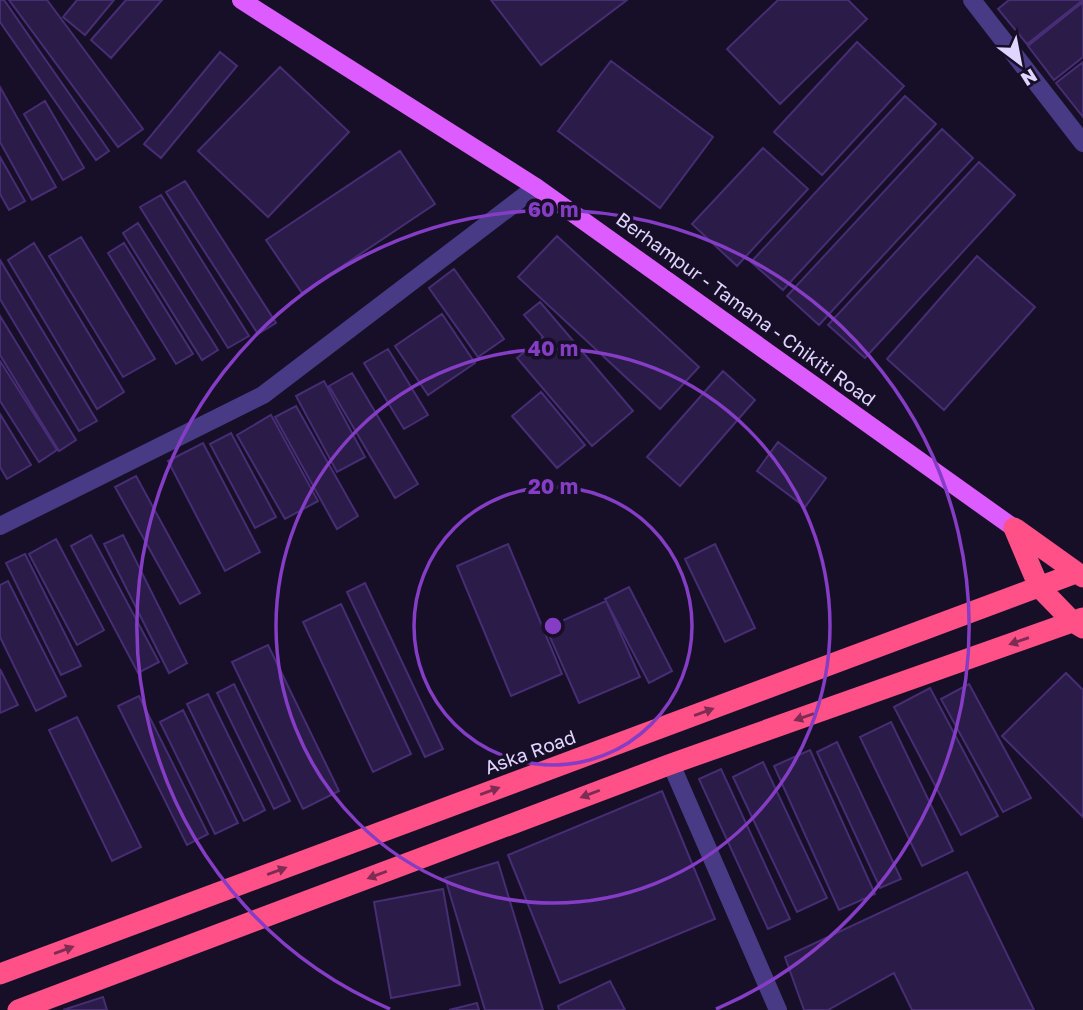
<svg xmlns="http://www.w3.org/2000/svg" width="1083" height="1010" viewBox="0 0 1083 1010" font-family="'Golos Text',sans-serif">
	<style>
		.building { fill: #2b1b48; stroke: #462d74; stroke-width: 2 }
		.lines { fill: none; stroke-linecap: round; stroke-linejoin: round }
		.minor { stroke: #493a86; stroke-width: 18 }
		.major { stroke: #dc5cff; stroke-width: 18 }
		.highway { stroke: #ff5088; stroke-width: 21 }
		.oneway { fill: #7f2c53 }
		.ring { fill: none; stroke: #853dc5; stroke-width: 3.5 }
		.labels { text-anchor: middle; stroke-width: 7; stroke-linejoin: round; paint-order: stroke }
		.street-label { font-size: 19px; fill: #e0d5ff; stroke: #170f27 }
		.centre { fill: #853dc5; stroke: #170f27; stroke-width: 3.5 }
		.ring-label { font-size: 21px; text-anchor: middle; font-weight: bold; fill: #853dc5; stroke: #170f27; stroke-width: 7; stroke-linejoin: round; paint-order: stroke }
	</style>
	<rect width="100%" height="100%" fill="#170f27"/>
	<!-- building -->
	<path class="building" d="M0,0H4L109,151L96,160L0,22Z
		M9,0H47L143,129L118,147Z
		M77,0H114L85,35L63,17Z
		M126,0H162L111,58L91,40Z
		M491,0H627L541,65Z
		M778,0H848L867,19L780,104L727,49Z
		M1009,0H1083L1027,44L998,9Z
		M1083,2V57L1054,80L1028,46Z
		M857,42L904,86L822,175L774,132Z
		M220,52L237,66L161,158L144,144Z
		M611,61L713,137L660,208L558,131Z
		M1083,62V117L1056,83Z
		M280,67L349,132L268,217L198,151Z
		M0,87L56,187L32,200L0,142Z
		M905,96L936,124L783,290L751,262Z
		M45,101L84,168L63,180L24,114Z
		M942,129L973,158L819,325L787,296Z
		M763,148L808,189L737,266L692,224Z
		M400,151L435,204L302,293L266,240Z
		M0,157L25,201L9,210L0,194Z
		M979,162L1015,195L865,358L828,325Z
		M185,181L276,323L258,334L166,192Z
		M161,195L249,336L228,348L140,207Z
		M138,223L218,350L202,360L123,233Z
		M557,236L699,367L660,409L518,277Z
		M81,237L155,359L123,377L49,256Z
		M34,243L124,392L97,409L8,260Z
		M124,243L193,354L176,364L108,253Z
		M977,256L1035,307L944,410L887,359Z
		M0,260L97,421L79,431L0,299Z
		M454,269L504,339L478,357L429,288Z
		M540,302L633,411L592,446L517,358L543,337L524,315Z
		M442,314L475,363L428,395L395,346Z
		M0,316L76,440L59,451L0,355Z
		M388,349L428,415L404,429L364,363Z
		M0,361L57,450L39,462L0,401Z
		M723,371L755,400L680,486L647,457Z
		M352,373L418,484L395,498L329,386Z
		M324,381L365,457L337,472L296,396Z
		M541,392L585,445L557,468L512,416Z
		M296,406L358,516L337,529L275,417Z
		M0,414L31,465L7,479L0,467Z
		M271,415L318,501L285,519L237,435Z
		M231,433L276,517L255,528L210,444Z
		M778,442L826,478L805,507L757,471Z
		M203,443L260,552L225,571L168,461Z
		M136,476L200,593L180,604L115,487Z
		M91,535L159,662L138,673L71,546Z
		M123,535L187,663L169,673L104,544Z
		M56,539L104,630L77,645L29,554Z
		M508,544L562,674L511,696L457,566Z
		M715,544L755,628L725,642L685,559Z
		M25,554L81,666L61,675L6,563Z
		M8,581L66,696L36,711L0,637V585Z
		M365,583L443,749L425,757L347,592Z
		M629,587L672,671L649,683L605,599Z
		M606,601L640,677L579,703L546,628Z
		M341,604L411,754L373,772L303,622Z
		M268,645L339,791L303,809L232,662Z
		M0,669L18,705L0,713Z
		M1066,673L1083,690V817L1002,736Z
		M234,684L290,801L274,809L217,693Z
		M969,684L1031,798L1003,812L941,699Z
		M930,688L998,816L961,835L894,707Z
		M208,694L265,810L244,821L187,704Z
		M139,696L208,834L187,845L118,706Z
		M183,710L238,823L215,834L160,722Z
		M77,717L141,847L112,861L49,730Z
		M891,722L953,851L922,866L860,737Z
		M837,742L901,879L880,888L817,752Z
		M810,750L875,894L839,910L774,766Z
		M763,762L827,898L797,912L733,777Z
		M721,769L790,919L768,929L699,779Z
		M662,791L715,919L560,983L508,855Z
		M498,862L543,1010H485L445,878Z
		M967,872L1034,1010H912L894,973L828,1010H804L785,957Z
		M443,889L460,985L391,998L374,902Z
		M610,981L625,1010H559L558,1006Z
		M103,997L107,1010H63Z
		M477,1003L479,1010H449Z"/>
	<g class="lines">
		<!-- minor -->
		<path class="minor" d="M972,0L1083,143
			M0,526L263,395L536,187
			M671,764L778,1010"/>
		<!-- major -->
		<path class="major" d="M241,0L536,187L1014,528"/>
		<!-- highway -->
		<path class="highway" d="M1014,528L1039,587L1073,622L1083,628
			M1016,529L1083,577
			M0,974L1076,573
			M18,1010L671,764L1083,618"/>
	</g>
	<!-- one-way arrows -->
	<defs><path id="oneway-solid" d="M-6-.8H1V-3.2L6.5 0L1 3.2V.8H-6Z" transform="scale(1.75)"/></defs>
	<g class="oneway">
		<use href="#oneway-solid" transform="translate(1019 641) rotate(161)"/>
		<use href="#oneway-solid" transform="translate(704 712) rotate(-20)"/>
		<use href="#oneway-solid" transform="translate(804 717) rotate(161)"/>
		<use href="#oneway-solid" transform="translate(490 791) rotate(-20)"/>
		<use href="#oneway-solid" transform="translate(590 794) rotate(159)"/>
		<use href="#oneway-solid" transform="translate(277 871) rotate(-20)"/>
		<use href="#oneway-solid" transform="translate(377 875) rotate(159)"/>
		<use href="#oneway-solid" transform="translate(64 950) rotate(-20)"/>
	</g>
	<!-- distance rings -->
	<g class="ring">
		<circle cx="553" cy="626" r="139"/>
		<circle cx="553" cy="626" r="277"/>
		<path d="M390 1009A416 416 0 1 1 716 1009"/>
	</g>
	<g class="labels">
		<!-- street labels -->
		<g class="street-label">
			<text transform="translate(746 309) rotate(36)" y="7">Berhampur - Tamana - Chikiti Road</text>
			<text transform="translate(530 752) rotate(-20)" y="7">Aska Road</text>
		</g>
	</g>
	<circle cx="553" cy="626" r="10" class="centre"/>
	<g class="ring-label">
		<text x="553" y="217">60 m</text>
		<text x="553" y="356">40 m</text>
		<text x="553" y="494">20 m</text>
	</g>
	<!-- north arrow -->
	<g transform="translate(1020 63) rotate(148)" stroke="#170f27" stroke-width="5" paint-order="stroke">
	<path d="M0-5L12 26L0 18L-12 26Z" fill="#e0d5ff"/>
	<text y="-10" font-size="19" font-weight="bold" text-anchor="middle" fill="#e0d5ff">N</text>
	</g>
</svg>
